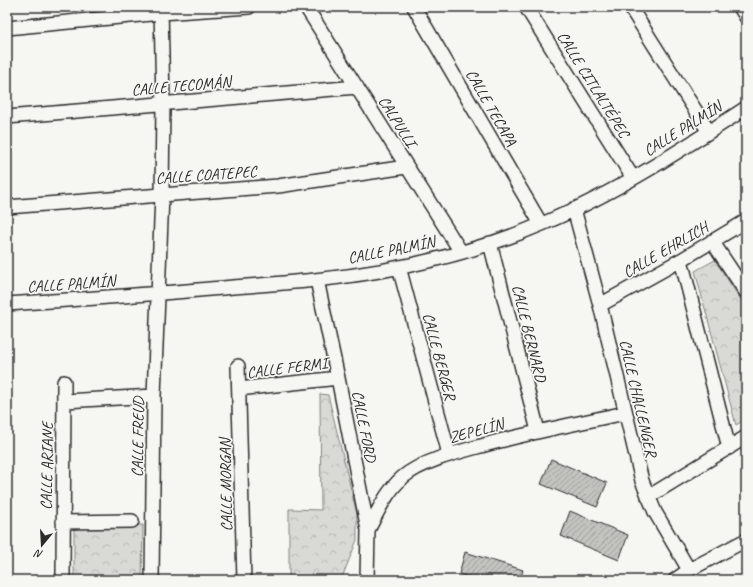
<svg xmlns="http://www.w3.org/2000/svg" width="753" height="587" viewBox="0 0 753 587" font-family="Caveat,sans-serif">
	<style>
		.forest { fill: url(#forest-crowns); stroke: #828280 }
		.building { fill: url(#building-hatch); stroke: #2b2b2b }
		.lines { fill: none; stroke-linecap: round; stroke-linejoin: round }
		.minor-casing { stroke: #2b2b2b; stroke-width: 16 }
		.minor { stroke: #f6f6f2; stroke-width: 13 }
		.labels { text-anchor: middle; stroke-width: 3.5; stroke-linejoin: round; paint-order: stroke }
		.street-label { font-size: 16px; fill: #2b2b2b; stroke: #f6f6f2 }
	</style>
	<defs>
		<pattern id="forest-crowns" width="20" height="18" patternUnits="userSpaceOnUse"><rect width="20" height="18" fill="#d9d9d5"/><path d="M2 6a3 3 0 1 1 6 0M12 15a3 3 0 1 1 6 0" fill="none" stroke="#babab7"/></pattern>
		<pattern id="building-hatch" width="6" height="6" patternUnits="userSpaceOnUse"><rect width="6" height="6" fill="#c3c3c0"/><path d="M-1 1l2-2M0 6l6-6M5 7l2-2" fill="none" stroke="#9f9f9c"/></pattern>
	</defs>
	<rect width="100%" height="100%" fill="#f6f6f2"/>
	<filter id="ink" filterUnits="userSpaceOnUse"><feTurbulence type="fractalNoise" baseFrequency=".025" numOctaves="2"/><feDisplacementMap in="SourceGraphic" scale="8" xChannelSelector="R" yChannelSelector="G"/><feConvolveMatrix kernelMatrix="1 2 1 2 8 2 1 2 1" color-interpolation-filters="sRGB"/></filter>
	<g filter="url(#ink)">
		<!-- forest -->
		<path class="forest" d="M715,260L746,308V419L736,425L695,271Z
			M320,394L328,395L357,514V540L341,580H289V509L321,510Z
			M143,525L142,580H74V527Z"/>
		<!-- building -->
		<path class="building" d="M551,459L607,483L597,507L541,484Z
			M570,511L628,535L619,560L561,536Z
			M465,552L523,570L520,580H478L459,574Z"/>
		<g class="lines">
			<!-- minor casing -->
			<g class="minor-casing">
				<path id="minor" d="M306,7L461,252
					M414,7L541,224
					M526,7L633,178
					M630,7L709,132
					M740,7L746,17
					M7,28L161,13L249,7
					M7,117L357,87
					M7,207L278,186L406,167
					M574,209L600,305L642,481L655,512L689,570
					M712,241L746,292
					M490,243L538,431
					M681,260L729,448
					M399,267L449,454
					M317,280L338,378L368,530L367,580
					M7,304C83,299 158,294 233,287C261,285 288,283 315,280C391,272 472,254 542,224C614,194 681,150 746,108
					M600,305L681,260L746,221
					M238,366L244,580
					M239,389L338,378
					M64,401L154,396
					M648,497L746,437
					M63,522L132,521
					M368,530C378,511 387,491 403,477C423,460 463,451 488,444C533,432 579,423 625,413
					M63,580L64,382
					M152,580L154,396L162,195L163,104L161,7
					M675,580L689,570L746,540"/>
			</g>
			<!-- minor -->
			<use href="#minor" class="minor"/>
		</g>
	</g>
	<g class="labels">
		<!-- street labels -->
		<g class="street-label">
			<text transform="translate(594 84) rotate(58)" y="6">CALLE CITLALTÉPEC</text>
			<text transform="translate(181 85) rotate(-5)" y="6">CALLE TECOMÁN</text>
			<text transform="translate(492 107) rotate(60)" y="6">CALLE TECAPA</text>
			<text transform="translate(398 121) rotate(58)" y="6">CALPULLI</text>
			<text transform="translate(682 128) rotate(-32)" y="6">CALLE PALMÍN</text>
			<text transform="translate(206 174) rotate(-4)" y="6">CALLE COATEPEC</text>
			<text transform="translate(391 249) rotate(-11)" y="6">CALLE PALMÍN</text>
			<text transform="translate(665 249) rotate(-30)" y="6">CALLE EHRLICH</text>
			<text transform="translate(71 283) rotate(-4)" y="6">CALLE PALMÍN</text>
			<text transform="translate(530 333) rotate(76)" y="6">CALLE BERNARD</text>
			<text transform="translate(440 356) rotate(75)" y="6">CALLE BERGER</text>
			<text transform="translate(287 367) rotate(-7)" y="6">CALLE FERMI</text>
			<text transform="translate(639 398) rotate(77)" y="6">CALLE CHALLENGER</text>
			<text transform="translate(365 426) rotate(79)" y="6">CALLE FORD</text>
			<text transform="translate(476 430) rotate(-15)" y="6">ZEPELÍN</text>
			<text transform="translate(137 437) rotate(-89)" y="6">CALLE FREUD</text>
			<text transform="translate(46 466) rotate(-89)" y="6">CALLE ARIANE</text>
			<text transform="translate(225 485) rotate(-91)" y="6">CALLE MORGAN</text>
		</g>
	</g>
	<!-- margin -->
	<rect width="753" height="587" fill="none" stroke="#f6f6f2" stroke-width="24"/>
	<rect x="12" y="12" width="729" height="563" fill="none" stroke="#2b2b2b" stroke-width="1.5" filter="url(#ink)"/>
	<!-- north arrow -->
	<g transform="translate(42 545) rotate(198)" stroke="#f6f6f2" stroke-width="3" paint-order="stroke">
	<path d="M0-3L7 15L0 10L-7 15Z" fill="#2b2b2b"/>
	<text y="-6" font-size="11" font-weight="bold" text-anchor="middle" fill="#2b2b2b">N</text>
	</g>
</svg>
